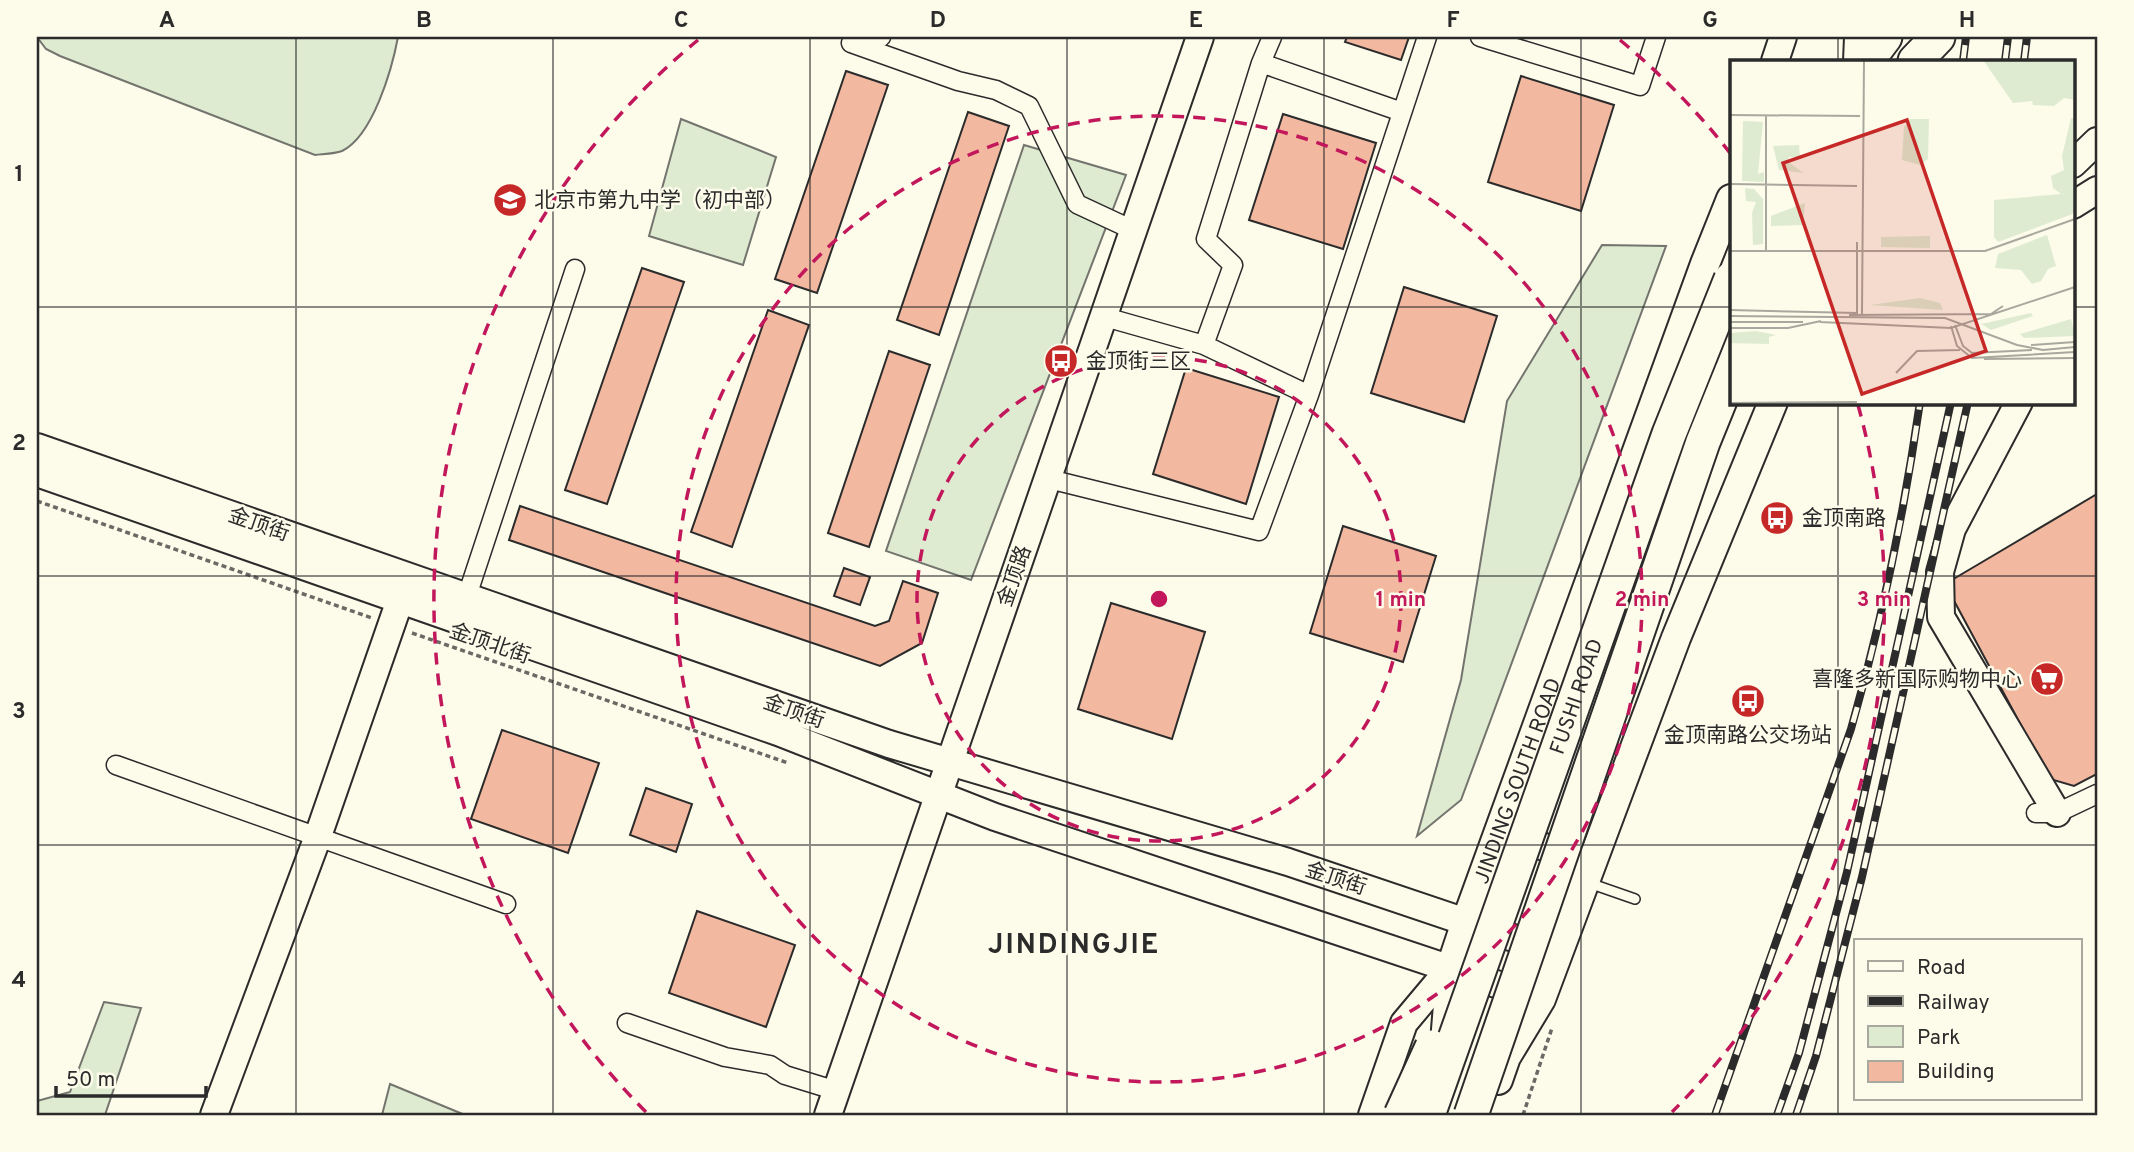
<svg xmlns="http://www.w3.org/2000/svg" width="2134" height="1152" viewBox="0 0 2134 1152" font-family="Overpass,'Noto Sans SC',sans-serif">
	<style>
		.green { fill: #deebd1; stroke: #74746e; stroke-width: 2 }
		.building { fill: #f2b8a0; stroke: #2b2b2b; stroke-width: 2 }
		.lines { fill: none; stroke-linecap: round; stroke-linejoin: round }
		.lane-casing { stroke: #2b2b2b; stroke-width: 12 }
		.street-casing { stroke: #2b2b2b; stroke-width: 21 }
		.secondary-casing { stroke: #2b2b2b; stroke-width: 30 }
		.primary-casing { stroke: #2b2b2b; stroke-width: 32 }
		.highway-casing { stroke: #2b2b2b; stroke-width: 37 }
		.path { stroke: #6a6964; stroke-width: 3.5; stroke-dasharray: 5 3.5; stroke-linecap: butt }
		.lane { stroke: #fdfbea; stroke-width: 9 }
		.street { stroke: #fdfbea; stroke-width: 18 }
		.secondary { stroke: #fdfbea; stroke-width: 26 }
		.primary { stroke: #fdfbea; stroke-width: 28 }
		.highway { stroke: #fdfbea; stroke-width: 33 }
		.rail-casing { stroke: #2b2b2b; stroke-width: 8 }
		.rail { stroke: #fdfbea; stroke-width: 5; stroke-dasharray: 16; stroke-linecap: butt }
		.highway-bridge-casing { stroke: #2b2b2b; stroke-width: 37; stroke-linecap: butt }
		.highway-bridge { stroke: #fdfbea; stroke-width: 33 }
		.grid { fill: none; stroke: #2b2b2b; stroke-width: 2; stroke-opacity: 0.55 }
		.ring { fill: none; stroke: #c2185b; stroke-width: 3.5; stroke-dasharray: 12 9 }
		.labels { text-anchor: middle; stroke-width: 5; stroke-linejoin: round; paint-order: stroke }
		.poi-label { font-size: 21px; fill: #2b2b2b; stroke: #fdfbea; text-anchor: start }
		.street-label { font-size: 21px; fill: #2b2b2b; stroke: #fdfbea }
		.district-label { font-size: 28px; font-weight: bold; letter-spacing: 2px; fill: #2b2b2b; stroke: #fdfbea }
		.inset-road { fill: none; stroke: #a9a89e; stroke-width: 2 }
		.view { fill: #c62828; fill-opacity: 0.15; stroke: #c62828; stroke-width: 3.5 }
		.inset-edge { fill: none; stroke: #2b2b2b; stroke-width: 3.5 }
		.centre { fill: #c2185b; stroke: #fdfbea; stroke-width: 3.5 }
		.ring-label { font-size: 21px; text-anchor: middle; font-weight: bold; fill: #c2185b; stroke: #fdfbea; stroke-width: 5; stroke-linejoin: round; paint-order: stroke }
		.neatline { fill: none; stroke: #2b2b2b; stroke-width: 2.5 }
		.grid-label { font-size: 23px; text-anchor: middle; font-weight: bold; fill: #2b2b2b }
	</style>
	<rect width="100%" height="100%" fill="#fdfbea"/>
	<!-- green -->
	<path class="green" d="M37,37H398C392,69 373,136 342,151C334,154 323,154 315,155L60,56L46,49Z
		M681,119L776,157L743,265L649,236Z
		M1024,145L1126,175L971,580L886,551Z
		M1602,245L1666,246L1461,800L1417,836L1461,680L1507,401Z
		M104,1002L141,1008L105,1115H37V1101L70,1092Z
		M390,1084L465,1115H382Z"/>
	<!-- building -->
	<path class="building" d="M1347,37H1409L1401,60L1345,42Z
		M846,71L888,85L817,293L775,279Z
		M1521,76L1614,105L1581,211L1488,182Z
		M968,112L1009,126L939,335L897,320Z
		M1283,114L1376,143L1343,249L1249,220Z
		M642,268L684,282L607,504L565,490Z
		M1404,287L1497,316L1464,422L1371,393Z
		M768,310L809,325L732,547L691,532Z
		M889,351L930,365L869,547L828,533Z
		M1186,368L1279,397L1246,504L1153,474Z
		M2097,494V774L2074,786L2050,779L1945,584Z
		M520,506L875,626L889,621L903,581L938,593L922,643L880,666L509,540Z
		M1343,526L1436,556L1403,662L1310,633Z
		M844,568L870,577L860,605L834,596Z
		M1111,603L1205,632L1172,739L1078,709Z
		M502,730L599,763L568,853L471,819Z
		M646,788L692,804L676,852L630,835Z
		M697,911L795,945L766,1027L669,993Z"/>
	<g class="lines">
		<!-- lane casing -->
		<g class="lane-casing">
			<path id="lane" d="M1589,883L1635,899"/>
		</g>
		<!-- street casing -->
		<g class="street-casing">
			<path id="street" d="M1272,37L1261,63L1402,112
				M1480,37L1640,86L1656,37
				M851,43L958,81L996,90L1029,106L1077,204L1135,231
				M851,43L881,37
				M1105,317L1204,345L1233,265L1206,239L1261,63
				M1204,345L1309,395
				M1049,479L1259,531L1309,395L1427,37
				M467,596L575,269
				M116,765L506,904
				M2036,813H2057L2097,794
				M627,1023L725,1057L770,1065L785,1075L837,1091"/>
		</g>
		<!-- secondary casing -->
		<g class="secondary-casing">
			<path id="secondary" d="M1775,61L1783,37
				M1857,61L1858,37
				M2073,164L2097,141
				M2073,205L2097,190
				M2019,402L1952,529L1940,572L1941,617L2057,813
				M37,447L889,744L1288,862L1546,949
				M37,473L778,732L995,817L1532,996
				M1507,834L1590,863
				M214,1115L317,839L400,600
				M828,1115L1200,37
				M1372,1115L1404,1023L1451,967"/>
		</g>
		<!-- primary casing -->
		<g class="primary-casing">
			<g id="primary">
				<path id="s1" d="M1445,1042L1451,967L1466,922L1705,264L1731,199"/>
				<path d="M1498,1080L1506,1057L1541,999L1676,638L1773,402"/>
			</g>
		</g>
		<!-- highway casing -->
		<g class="highway-casing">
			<path id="highway" d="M1867,61L1885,37
				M1915,61L1938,37"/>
		</g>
		<!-- path -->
		<path class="path" d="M37,501L372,618
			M412,633L788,763
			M1523,1115L1552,1028"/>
		<!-- lane -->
		<use href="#lane" class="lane"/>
		<!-- street -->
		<use href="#street" class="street"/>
		<!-- secondary -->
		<use href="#secondary" class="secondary"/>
		<!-- primary -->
		<use href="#primary" class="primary"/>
		<!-- highway -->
		<use href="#highway" class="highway"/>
		<!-- rail casing -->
		<g class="rail-casing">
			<path id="rail" d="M1963,61L1966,37
				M2005,61L2008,37
				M2024,61L2027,37
				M1715,1115L1851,729C1882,621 1904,514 1920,402
				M1777,1115L1799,1053L1847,872L1951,402
				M1796,1115L1816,1056L1862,877L1968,402"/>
		</g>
		<!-- rail -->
		<use href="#rail" class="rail"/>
		<!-- highway-bridge casing -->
		<g class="highway-bridge-casing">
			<g id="highway-bridge">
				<path d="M1401,1115L1432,1047"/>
				<path id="s2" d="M1428,1115L1669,434L1731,279"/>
				<path d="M1471,1115L1703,442L1731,373"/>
			</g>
		</g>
		<!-- highway-bridge -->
		<use href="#highway-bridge" class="highway-bridge"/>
	</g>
	<!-- grid -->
	<path class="grid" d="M296,37V1115M553,37V1115M810,37V1115M1067,37V1115M1324,37V1115M1581,37V1115M1838,37V61M37,307H1731M2073,307H2097M1838,402V1115M37,576H2097M37,845H2097"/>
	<!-- distance rings -->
	<g class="ring">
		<circle cx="1159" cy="599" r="242"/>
		<circle cx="1159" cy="599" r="483"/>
		<path d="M646 1112A725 725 0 0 1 698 40M1620 40A725 725 0 0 1 1730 153M1858 405A725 725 0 0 1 1672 1112"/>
	</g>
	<!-- icons -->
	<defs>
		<g id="school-disc" transform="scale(1.75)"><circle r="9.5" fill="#c62828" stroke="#fdfbea"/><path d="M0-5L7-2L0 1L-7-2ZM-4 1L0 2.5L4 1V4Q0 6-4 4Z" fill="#fff"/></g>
		<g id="bus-disc" transform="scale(1.75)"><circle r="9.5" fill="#c62828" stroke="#fdfbea"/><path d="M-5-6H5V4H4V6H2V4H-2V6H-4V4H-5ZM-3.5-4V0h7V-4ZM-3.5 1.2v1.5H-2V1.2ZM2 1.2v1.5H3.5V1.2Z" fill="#fff"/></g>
		<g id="supermarket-disc" transform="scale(1.75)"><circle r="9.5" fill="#c62828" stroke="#fdfbea"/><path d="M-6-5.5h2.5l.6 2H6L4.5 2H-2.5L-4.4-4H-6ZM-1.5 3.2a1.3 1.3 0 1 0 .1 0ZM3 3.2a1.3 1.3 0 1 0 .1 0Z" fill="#fff"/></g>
	</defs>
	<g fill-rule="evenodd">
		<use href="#school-disc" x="510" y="200"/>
		<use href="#bus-disc" x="1061" y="361"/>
		<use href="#bus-disc" x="1777" y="518"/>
		<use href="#supermarket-disc" x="2047" y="679"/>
		<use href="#bus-disc" x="1748" y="701"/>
	</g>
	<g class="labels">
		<!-- poi labels -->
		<g class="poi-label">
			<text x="534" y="207">北京市第九中学（初中部）</text>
			<text x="1086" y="368">金顶街三区</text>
			<text x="1802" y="525">金顶南路</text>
			<text x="2022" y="686" text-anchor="end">喜隆多新国际购物中心</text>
			<text x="1748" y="742" text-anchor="middle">金顶南路公交场站</text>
		</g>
		<!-- street labels -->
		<g class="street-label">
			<text transform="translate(259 524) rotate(19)" y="7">金顶街</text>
			<text transform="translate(1014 576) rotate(-71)" y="7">金顶路</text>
			<text transform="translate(490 643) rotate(19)" y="7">金顶北街</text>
			<text dy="7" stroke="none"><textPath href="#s2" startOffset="444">FUSHI ROAD</textPath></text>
			<text transform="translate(794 711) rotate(19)" y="7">金顶街</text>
			<text dy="7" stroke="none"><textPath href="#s1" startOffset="273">JINDING SOUTH ROAD</textPath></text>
			<text transform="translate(1336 878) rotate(18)" y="7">金顶街</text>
		</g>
		<!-- district labels -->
		<g class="district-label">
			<text x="1074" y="953">JINDINGJIE</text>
		</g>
	</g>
	<!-- overview -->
	<g transform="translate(1730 60)">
		<rect width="345" height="345" fill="#fdfbea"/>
		<path d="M253,0H345V40L334,38L324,46L303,45L302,41L283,43ZM341,58H345V153L268,182L264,177V140L331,134L323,128L321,116L334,110L332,96ZM180,59H199L198,99L190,105L172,100L174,67ZM13,61L33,62L28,114L34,112V122L12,121ZM69,85L70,98L59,97L57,101L74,113L49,110L43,86ZM15,128L24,129L33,139V184L23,185L22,153L26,142L16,141ZM75,143L73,165L41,166V156ZM317,175L326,206L318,209L311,221L302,224L291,210L265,208L268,194ZM200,176V188L151,187V177ZM190,238L210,243L213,250L140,245ZM301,253L303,256L261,270L251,264ZM341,259L345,276L294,278L290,274ZM26,271L46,275L39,277V284L0,283V273Z" fill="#deebd1"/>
		<path class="inset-road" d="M0,55L130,56M0,124L127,126M0,191H255L345,159M36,191V55M0,250L127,253M132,254L134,0M119,255L261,254L273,246M0,256L215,258L287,285L313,290L345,287M127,256V182M0,262H73M90,262L221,268L345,227M225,265L233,286L242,293L302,290M221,266L227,286L242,298L345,292M0,268H58L91,261M301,285L345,282M254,299L345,298M166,313L187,291L230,290M0,343L127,342"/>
		<path class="view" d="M177,60L256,291L132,334L53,103Z"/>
		<rect width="345" height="345" class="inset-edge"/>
	</g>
	<circle cx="1159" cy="599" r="10" class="centre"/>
	<g class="ring-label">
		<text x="1401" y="606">1 min</text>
		<text x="1642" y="606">2 min</text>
		<text x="1884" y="606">3 min</text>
	</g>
	<!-- border -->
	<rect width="2134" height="1152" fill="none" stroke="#fdfbea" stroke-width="77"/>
	<!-- legend -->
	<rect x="1854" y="939" width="228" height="161" fill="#fdfbea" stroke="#a9a89e" stroke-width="2"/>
	<rect x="1868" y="961" width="35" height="10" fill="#fdfbea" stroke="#a9a89e" stroke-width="2"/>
	<text x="1917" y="974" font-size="21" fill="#2b2b2b">Road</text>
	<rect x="1868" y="996" width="35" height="10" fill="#2b2b2b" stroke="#a9a89e" stroke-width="2"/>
	<text x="1917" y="1009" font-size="21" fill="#2b2b2b">Railway</text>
	<rect x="1868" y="1026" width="35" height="21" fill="#deebd1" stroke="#a9a89e" stroke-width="2"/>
	<text x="1917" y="1044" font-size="21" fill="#2b2b2b">Park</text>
	<rect x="1868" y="1061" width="35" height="21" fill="#f2b8a0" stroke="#a9a89e" stroke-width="2"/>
	<text x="1917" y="1078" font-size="21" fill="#2b2b2b">Building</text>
	<!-- scale -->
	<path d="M56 1086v10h150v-10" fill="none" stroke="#2b2b2b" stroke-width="3.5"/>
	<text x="66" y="1086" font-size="21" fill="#2b2b2b" stroke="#fdfbea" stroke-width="5" paint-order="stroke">50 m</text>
	<rect x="38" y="38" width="2058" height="1076" class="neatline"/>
	<g class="grid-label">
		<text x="167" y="27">A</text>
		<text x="424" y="27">B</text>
		<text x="681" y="27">C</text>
		<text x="938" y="27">D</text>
		<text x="1196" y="27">E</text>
		<text x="1453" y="27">F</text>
		<text x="1710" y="27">G</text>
		<text x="1967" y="27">H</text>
		<text x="19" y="181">1</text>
		<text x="19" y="450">2</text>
		<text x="19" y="718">3</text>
		<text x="19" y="987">4</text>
	</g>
</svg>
